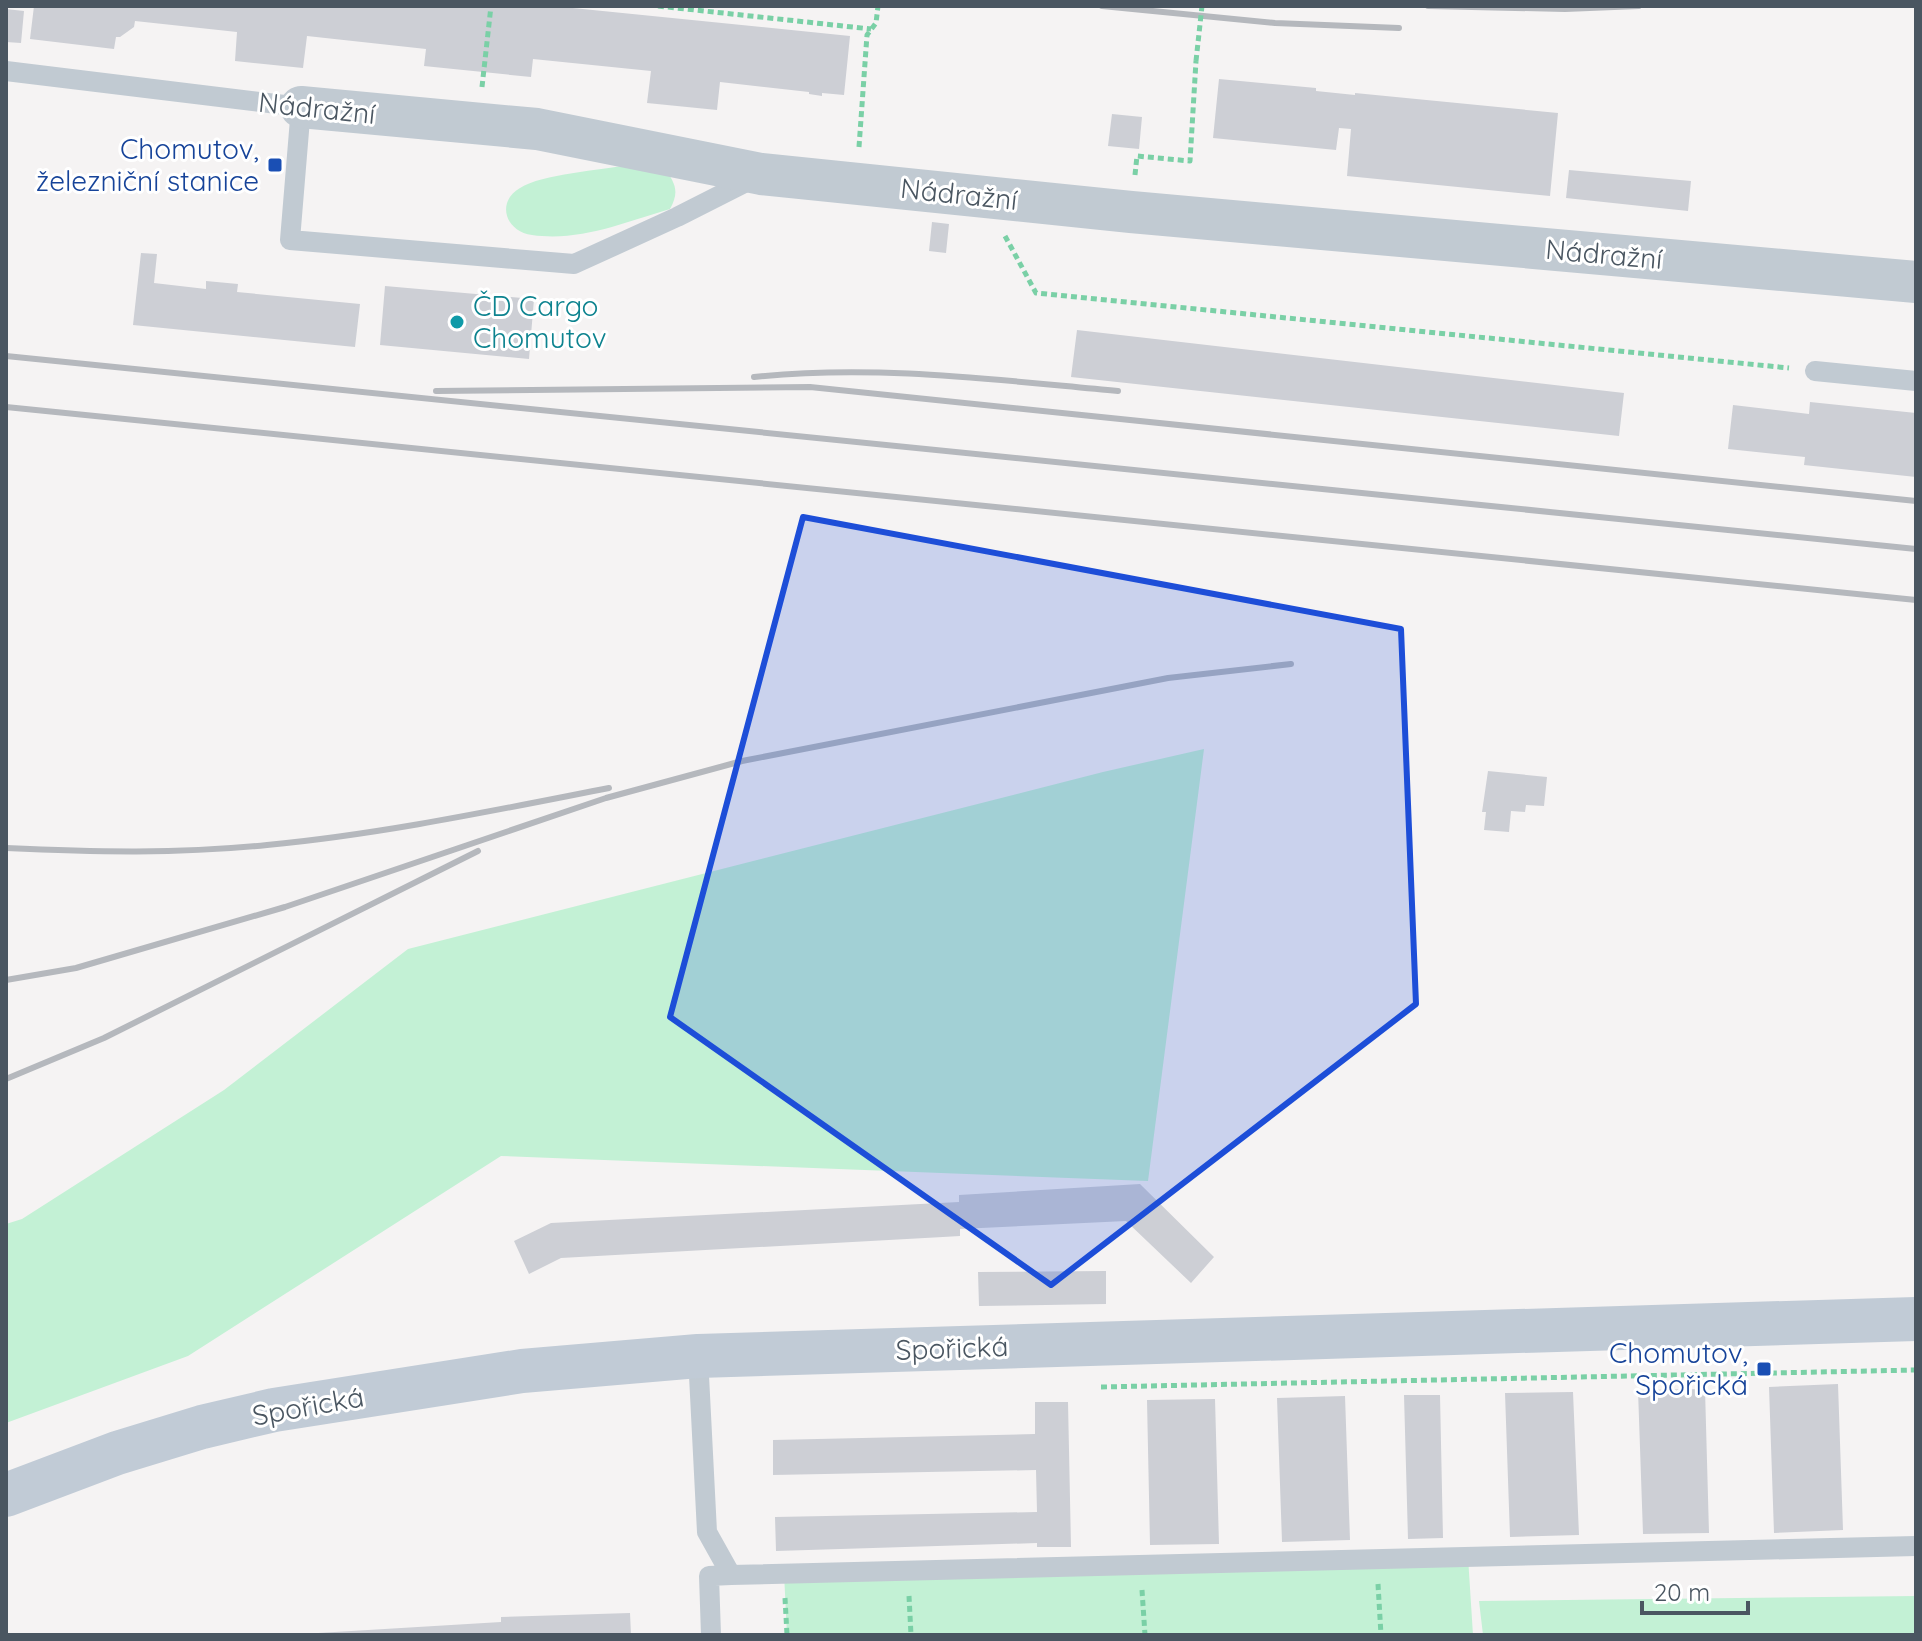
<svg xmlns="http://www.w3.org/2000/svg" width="1922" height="1641" viewBox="0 0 1922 1641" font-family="Quicksand,sans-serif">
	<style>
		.green { fill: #c3f1d5 }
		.building { fill: #cdcfd5 }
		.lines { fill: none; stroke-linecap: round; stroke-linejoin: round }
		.path { stroke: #7ad0a6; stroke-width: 5; stroke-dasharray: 6 4; stroke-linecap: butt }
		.lane { stroke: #c1cad2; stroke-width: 20 }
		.street { stroke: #c1cad2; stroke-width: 42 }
		.secondary { stroke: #c1cbd6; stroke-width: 44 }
		.rail { stroke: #b5b8bd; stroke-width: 6 }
		.path-bridge { stroke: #7ad0a6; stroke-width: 5; stroke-dasharray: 6 4; stroke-linecap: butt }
		.marked { fill: #1d4ed8; fill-opacity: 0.2; stroke: #1d4ed8; stroke-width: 6; stroke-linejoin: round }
		.transit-dot { fill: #1a4fb4; stroke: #fff; stroke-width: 3 }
		.culture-dot { fill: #0f9aa8; stroke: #fff; stroke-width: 3 }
		.labels { text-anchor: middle; stroke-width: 6; stroke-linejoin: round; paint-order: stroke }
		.street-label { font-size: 28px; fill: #4a5661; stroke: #fff }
		.transit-label { font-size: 28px; fill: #164399; stroke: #fff; text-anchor: end }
		.culture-label { font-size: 28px; fill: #0d838f; stroke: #fff; text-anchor: start }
	</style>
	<rect width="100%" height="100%" fill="#f5f3f3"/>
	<!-- green -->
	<path class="green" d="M629,165L664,167C675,183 680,191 670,209C625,222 580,242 532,235C505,231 496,202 520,188C542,174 601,170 629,165Z
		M1204,749L1148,1181L501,1156L188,1356L6,1423V1224L22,1219L224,1090L408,949L1103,772Z
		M1468,1557L1473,1635H787L784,1573Z
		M1916,1596V1635H1483L1479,1601Z"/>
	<!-- building -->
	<path class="building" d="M34,6H553L850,36L844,95L822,93V96L809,94V92L720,82L717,110L647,103L651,71L533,59L531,77L424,66L426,49L307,36L303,68L235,61L237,32L135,21L134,27L120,37H116L114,49L30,39Z
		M6,9L24,11L21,43L6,42Z
		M1219,79L1316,88V91L1355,95V93L1558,113L1550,196L1347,176L1351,129L1339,128L1336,150L1213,138Z
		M1112,114L1142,117L1139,149L1108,146Z
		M1569,170L1691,181L1688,211L1566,198Z
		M932,222L949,224L946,253L929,251Z
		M141,253L157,254L154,283L206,289V281L238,284L237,292L360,304L355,347L133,325Z
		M385,286L534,299L529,359L380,345Z
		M1077,330L1624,393L1619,436L1071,377Z
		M1810,402L1916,413V477L1804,465L1805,457L1728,449L1733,405L1809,414Z
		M1488,771L1547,777L1544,806L1526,805L1525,812L1511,811L1509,832L1484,830L1486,812H1482Z
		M1140,1184L1214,1257L1191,1283L1126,1221L960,1229V1236L943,1237L561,1258L529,1274L514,1241L551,1223L959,1202V1195Z
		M1106,1271V1304L979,1306L978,1272Z
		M1838,1384L1843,1530L1774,1533L1769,1387Z
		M1705,1389L1709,1533L1643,1534L1638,1390Z
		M1573,1392L1579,1535L1510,1537L1505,1393Z
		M1404,1395H1440L1443,1538L1408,1539Z
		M1345,1396L1350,1540L1282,1542L1277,1398Z
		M1215,1399L1219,1544L1150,1545L1147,1400Z
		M1035,1402H1068L1071,1547H1037V1543L776,1551L775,1517L1037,1512L1036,1470L773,1475V1440L1035,1434Z
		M630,1613L631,1635H318V1633L501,1622V1617Z"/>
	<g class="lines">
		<!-- path -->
		<path class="path" d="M658,6L871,29
			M482,87L491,6
			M859,147L867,35L876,23L878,6
			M1135,175L1137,156L1190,161L1196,61
			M1005,236L1036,293L1789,368
			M1101,1387L1916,1370
			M1378,1584L1381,1635
			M1142,1590L1145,1635
			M909,1596L911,1635
			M785,1598L787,1635"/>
		<!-- lane -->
		<path class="lane" d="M6,71L301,107L290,240L574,264L677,217L754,178
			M1815,371L1916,381
			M698,1356L707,1532L731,1575L1916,1546
			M711,1635L709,1576L731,1575"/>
		<!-- street -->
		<path class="street" d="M301,107L537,129L761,174L1131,212L1916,282"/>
		<!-- secondary -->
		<path class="secondary" d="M6,1495L117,1453L202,1427L274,1410L522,1371L698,1356L1916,1319"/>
		<!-- rail -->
		<path class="rail" d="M1102,6L1275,23L1399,28
			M1428,6L1565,9L1639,6
			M6,356L1916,549
			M754,377C876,364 996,380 1118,391
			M436,391L810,387L1916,501
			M6,407L1916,600
			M6,848C93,852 180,854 267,845C382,834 496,810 609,788
			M6,980L76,968L285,907L606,798L742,761L1168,678L1291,664
			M6,1079L104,1038L478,851"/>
		<!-- path-bridge -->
		<path class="path-bridge" d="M1196,61L1202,6"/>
	</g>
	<!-- marked area -->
	<path class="marked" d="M803,517L1401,629L1416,1004L1051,1285L670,1017Z"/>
	<!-- markers -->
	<g class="transit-dot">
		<rect x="267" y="157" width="16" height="16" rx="4"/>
		<rect x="1756" y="1361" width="16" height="16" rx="4"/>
	</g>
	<circle class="culture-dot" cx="457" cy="322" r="8"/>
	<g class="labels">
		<!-- street labels -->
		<g class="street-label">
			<text transform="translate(317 108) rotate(6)" y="10">Nádražní</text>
			<text transform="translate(959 194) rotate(6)" y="10">Nádražní</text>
			<text transform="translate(1604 254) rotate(5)" y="10">Nádražní</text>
			<text transform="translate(952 1348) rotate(-2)" y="10">Spořická</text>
			<text transform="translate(308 1406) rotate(-10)" y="10">Spořická</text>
		</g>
		<!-- transit labels -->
		<g class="transit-label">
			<text x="259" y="159">Chomutov,<tspan x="259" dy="32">železniční stanice</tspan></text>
			<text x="1748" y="1363">Chomutov,<tspan x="1748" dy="32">Spořická</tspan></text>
		</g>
		<!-- culture labels -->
		<g class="culture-label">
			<text x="473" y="316">ČD Cargo<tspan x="473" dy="32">Chomutov</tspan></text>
		</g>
	</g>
	<!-- border -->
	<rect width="1922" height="1641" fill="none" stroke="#4a5661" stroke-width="16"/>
	<!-- scale -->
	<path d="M1642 1601v12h106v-12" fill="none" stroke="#4a5661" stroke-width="4"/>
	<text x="1654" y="1601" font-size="24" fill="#4a5661" stroke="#ffffff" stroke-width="6" paint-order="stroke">20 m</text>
</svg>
